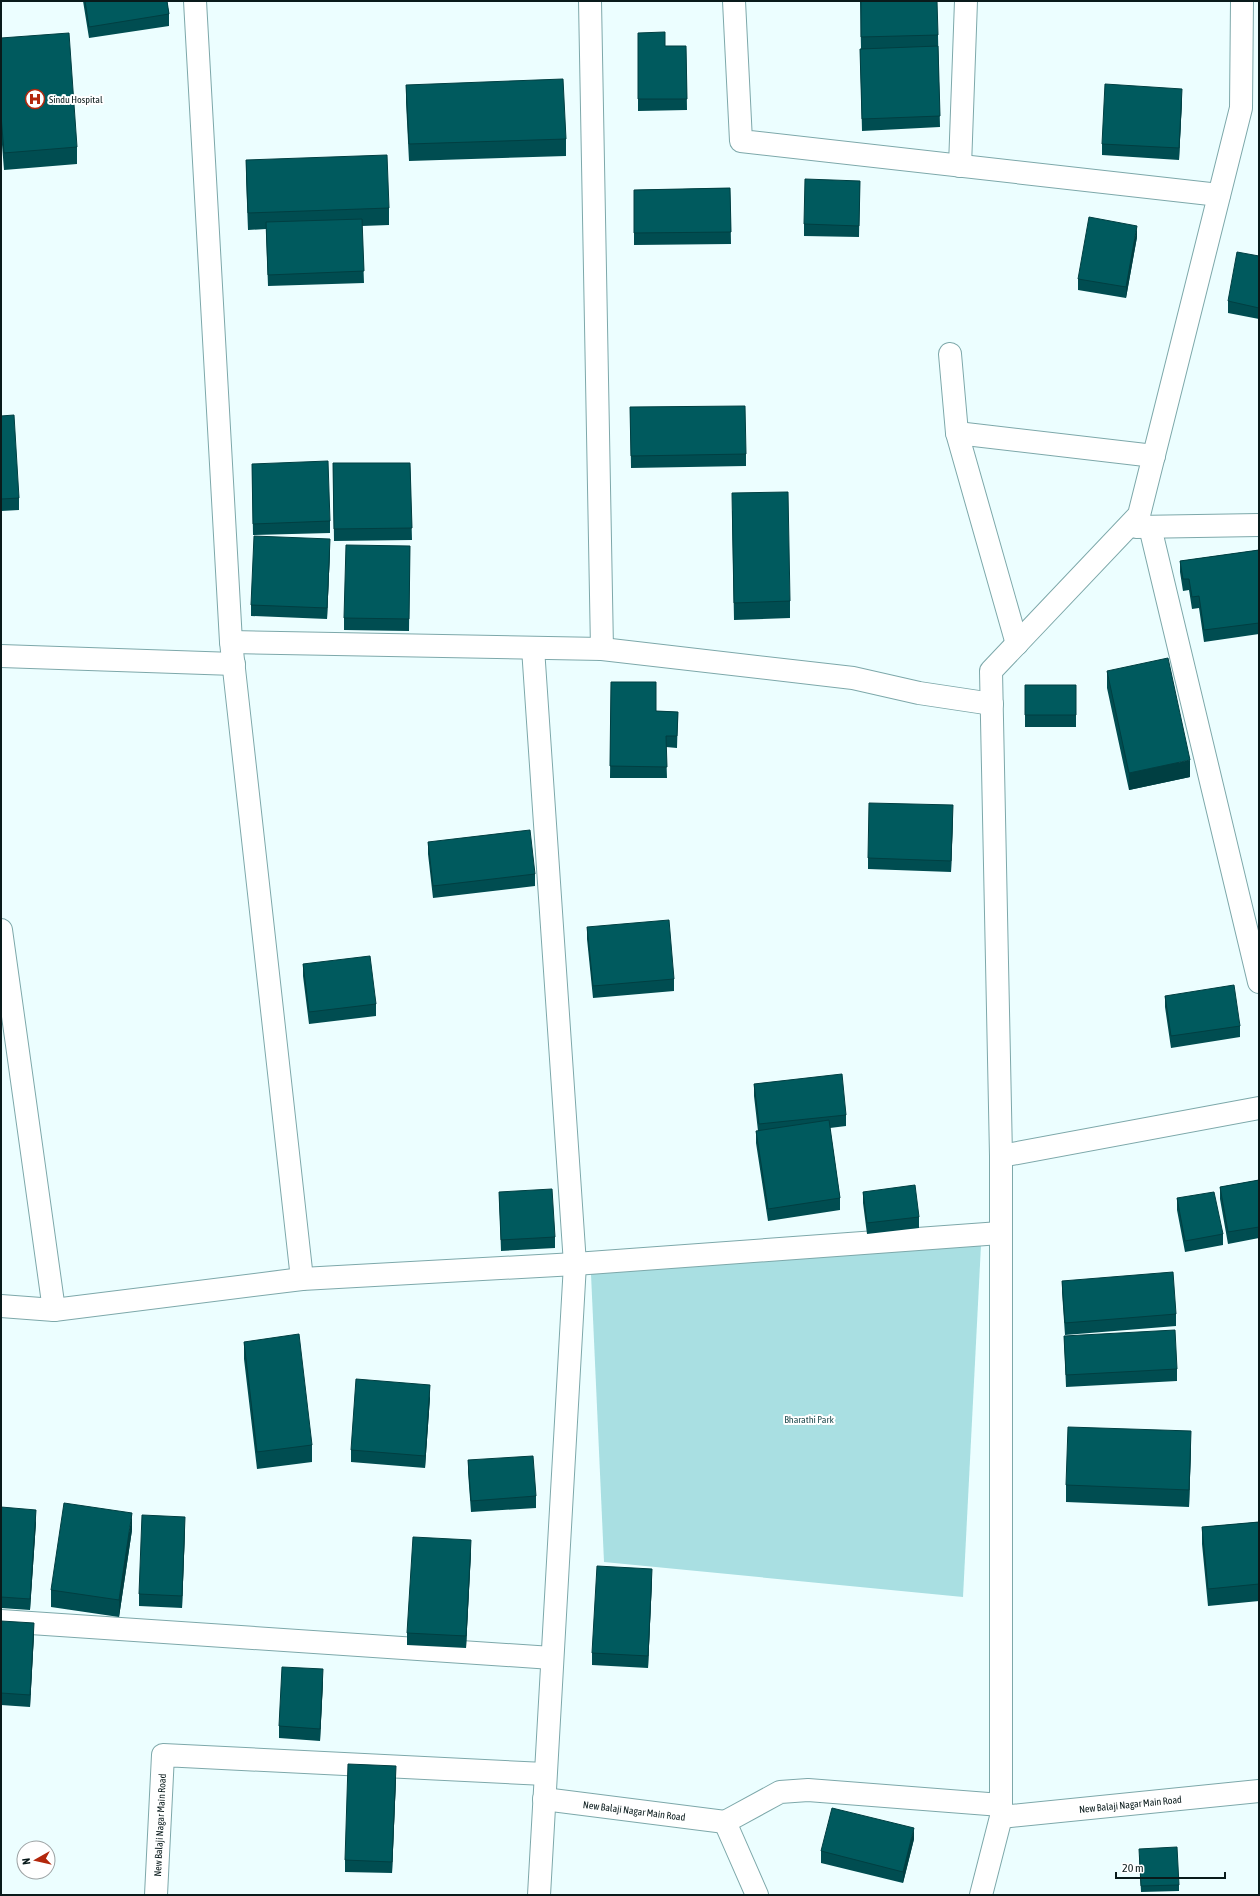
<svg xmlns="http://www.w3.org/2000/svg" width="1260" height="1896" viewBox="0 0 1260 1896" font-family="'Asap Condensed',sans-serif">
	<style>
		.green { fill: #a9dfe2 }
		.lines { fill: none; stroke-linecap: round; stroke-linejoin: round }
		.minor-casing { stroke: #7da8aa; stroke-width: 24 }
		.minor { stroke: #fff; stroke-width: 22 }
		.wall { fill: #004d51 }
		.shaded-wall { fill: #003f42 }
		.building { fill: #005a5e; stroke: #003f42 }
		.labels { text-anchor: middle; stroke-width: 4; stroke-linejoin: round; paint-order: stroke }
		.poi-label { font-size: 10px; fill: #091a1b; stroke: #fff; text-anchor: start }
		.park-label { font-size: 10px; fill: #265154; stroke: #fff }
		.street-label { font-size: 10px; fill: #091a1b; stroke: #fff }
	</style>
	<rect width="100%" height="100%" fill="#ecfeff"/>
	<!-- green -->
	<path class="green" d="M981,1245L963,1597L604,1562L591,1274Z"/>
	<g class="lines">
		<!-- minor casing -->
		<g class="minor-casing">
			<g id="minor">
				<path d="M195,1L231,642L302,1279"/>
				<path d="M590,1L602,649"/>
				<path d="M734,1L741,141L1219,195"/>
				<path d="M960,166L966,1"/>
				<path d="M950,354L957,433L1017,644"/>
				<path d="M957,433L1154,456"/>
				<path d="M1136,527L1259,525"/>
				<path d="M1150,527L1259,982"/>
				<path d="M231,642L602,649L853,678L919,693L992,704"/>
				<path d="M533,648L575,1264L539,1895"/>
				<path d="M1,656L234,664"/>
				<path d="M1,930L54,1310"/>
				<path d="M1001,1156L1259,1108"/>
				<path d="M1,1306L54,1310L302,1279L575,1264L1000,1233"/>
				<path d="M1,1621L552,1658"/>
				<path id="s1" d="M544,1799L725,1822"/>
				<path id="s2" d="M1001,1817L1259,1791"/>
				<path d="M725,1822L780,1792L808,1790L1001,1805"/>
				<path d="M725,1822L757,1895"/>
				<path id="s3" d="M156,1895L163,1755L545,1774"/>
				<path d="M981,1895L1001,1817V1156L991,671L1139,515L1241,108L1242,1"/>
			</g>
		</g>
		<!-- minor -->
		<use href="#minor" class="minor"/>
	</g>
	<!-- wall -->
	<path class="wall" d="M83,1H167L169,14V26L89,38Z
		M860,1L938,35L940,127L862,131L860,49L886,48L861,49Z
		M638,33L665,46H686L687,110L638,111Z
		M1,38L77,147V164L4,170L1,132Z
		M406,85L566,139V156L409,161L406,102Z
		M1182,100L1179,160L1102,155V144Z
		M246,160L389,208V225L362,226L364,283L268,286L266,229L248,230L246,177Z
		M860,181L859,237L804,236V224Z
		M730,188L731,244L634,245V190Z
		M1137,237L1126,298L1078,290V279Z
		M1259,256V319L1228,313V301Z
		M630,407L746,454V466L631,468Z
		M1,416L19,498V510L1,511Z
		M333,463H410L412,540L334,541Z
		M252,464L330,521V533L253,535Z
		M732,510L790,601V618L734,620Z
		M410,546L409,631L344,630V618Z
		M1259,550V634L1204,642L1199,608L1192,609L1189,590L1183,591L1180,572V561Z
		M330,551L327,619L251,616V605Z
		M1107,671L1190,777L1129,790L1107,688Z
		M611,682L656,711L678,712L677,748L666,747L667,778H610Z
		M1025,685H1076V727H1025Z
		M953,817L951,872L868,869V858Z
		M428,842L535,874V886L433,898L428,854Z
		M587,927L674,979V991L593,998L587,939Z
		M303,964L376,1004V1016L309,1024L303,976Z
		M1165,996L1240,1026V1037L1171,1048L1165,1007Z
		M754,1084L846,1115V1126L830,1128L840,1198V1210L768,1221L756,1143V1131H758L754,1096Z
		M1259,1180V1238L1228,1244L1220,1199V1187Z
		M499,1192L555,1237V1248L501,1251Z
		M863,1192L919,1217V1228L867,1234L863,1203Z
		M1177,1198L1223,1234V1245L1185,1252L1177,1210Z
		M1062,1281L1176,1314V1326L1065,1335L1062,1292Z
		M1064,1336L1177,1369V1381L1066,1387Z
		M244,1342L312,1445V1462L257,1469L244,1359Z
		M430,1397L425,1468L351,1462V1450Z
		M1191,1448L1189,1507L1066,1502V1485Z
		M468,1460L536,1496V1508L471,1512L468,1472Z
		M1,1507L36,1522L30,1610L1,1608Z
		M1259,1522V1601L1208,1606L1202,1544V1527Z
		M185,1529L182,1608L139,1606V1594Z
		M132,1530L119,1617L51,1607V1590Z
		M471,1552L466,1648L407,1645V1633Z
		M652,1580L648,1668L592,1665V1653Z
		M1,1621L34,1634L30,1707L1,1705Z
		M323,1681L320,1741L279,1738V1726Z
		M396,1778L392,1873L345,1872V1860Z
		M914,1839L903,1883L821,1863V1851Z
		M1139,1855L1179,1885V1891L1141,1892Z"/>
	<!-- shaded-wall -->
	<path class="shaded-wall" d="M1182,89V100L1179,160V148Z
		M1137,226V237L1126,298V287Z
		M330,539V551L327,619V608Z
		M1190,760V777L1129,790V773Z
		M953,805V817L951,872V861Z
		M430,1385V1397L425,1468V1456Z
		M1191,1431V1448L1189,1507V1490Z
		M36,1510V1522L30,1610V1599Z
		M132,1513V1530L119,1617V1600Z
		M185,1517V1529L182,1608V1596Z
		M471,1540V1552L466,1648V1636Z
		M652,1569V1580L648,1668V1656Z
		M34,1623V1634L30,1707V1695Z
		M323,1669V1681L320,1741V1729Z
		M396,1766V1778L392,1873V1862Z
		M914,1828V1839L903,1883V1872Z"/>
	<!-- building -->
	<path class="building" d="M85,1H167L169,14L89,27Z
		M861,1H937L938,35L861,37Z
		M665,32V46H686L687,99H638V33Z
		M69,33L77,147L4,153L1,115V38Z
		M938,46L940,116L862,119L860,49Z
		M563,79L566,139L409,144L406,85Z
		M1105,84L1182,89L1179,148L1102,144Z
		M387,155L389,208L248,213L246,160Z
		M805,179L860,181L859,226L804,224Z
		M730,188L731,232L634,233V190Z
		M1089,217L1137,226L1126,287L1078,279Z
		M362,219L364,271L268,275L266,222Z
		M1237,252L1259,256V308L1228,301Z
		M745,406L746,454L631,456L630,407Z
		M14,415L19,498L1,499V416Z
		M328,461L330,521L253,524L252,464Z
		M333,463H410L412,528L334,529Z
		M788,492L790,601L734,603L732,493Z
		M254,536L330,539L327,608L251,605Z
		M346,545L410,546L409,619L344,618Z
		M1259,550V623L1204,630L1199,596L1192,597L1189,579H1183L1180,561Z
		M1168,658L1190,760L1129,773L1107,671Z
		M611,682H656V711L678,712L677,736H666L667,767L610,766Z
		M1025,685H1076V715H1025Z
		M869,803L953,805L951,861L868,858Z
		M530,830L535,874L433,886L428,842Z
		M669,920L674,979L593,986L587,927Z
		M370,956L376,1004L309,1012L303,964Z
		M1234,985L1240,1026L1171,1036L1165,996Z
		M842,1074L846,1115L759,1124L754,1084Z
		M829,1120L840,1198L768,1209L756,1131Z
		M1259,1180V1227L1228,1232L1220,1187Z
		M915,1185L919,1217L867,1223L863,1192Z
		M552,1189L555,1237L501,1240L499,1192Z
		M1214,1192L1223,1234L1185,1241L1177,1198Z
		M1173,1272L1176,1314L1065,1323L1062,1281Z
		M1175,1330L1177,1369L1066,1375L1064,1336Z
		M299,1334L312,1445L257,1452L244,1342Z
		M356,1379L430,1385L425,1456L351,1450Z
		M1068,1427L1191,1431L1189,1490L1066,1485Z
		M533,1456L536,1496L471,1501L468,1460Z
		M64,1503L132,1513L119,1600L51,1590Z
		M1,1507L36,1510L30,1599L1,1597Z
		M142,1515L185,1517L182,1596L139,1594Z
		M1259,1522V1584L1208,1589L1202,1527Z
		M413,1537L471,1540L466,1636L407,1633Z
		M597,1566L652,1569L648,1656L592,1653Z
		M1,1621L34,1623L30,1695L1,1693Z
		M282,1667L323,1669L320,1729L279,1726Z
		M348,1764L396,1766L392,1862L345,1860Z
		M832,1808L914,1828L903,1872L821,1851Z
		M1177,1847L1179,1885L1141,1886L1139,1849Z"/>
	<!-- icons -->
	<defs>
		<g id="hospital-ring" transform="scale(1)"><circle r="9.5" fill="#fff" stroke="#b3270c" stroke-width="1.5"/><path d="M-5-5h3v3.5h4V-5h3V5h-3V1.5h-4V5h-3Z" fill="#b3270c"/></g>
	</defs>
	<g fill-rule="evenodd">
		<use href="#hospital-ring" x="35" y="99"/>
	</g>
	<g class="labels">
		<!-- poi labels -->
		<g class="poi-label">
			<text x="49" y="103">Sindu Hospital</text>
		</g>
		<!-- park labels -->
		<g class="park-label">
			<text x="809" y="1423">Bharathi Park</text>
		</g>
		<!-- street labels -->
		<g class="street-label">
			<text dy="4" stroke="none"><textPath href="#s2" startOffset="130">New Balaji Nagar Main Road</textPath></text>
			<text dy="4" stroke="none"><textPath href="#s1" startOffset="91">New Balaji Nagar Main Road</textPath></text>
			<text dy="4" stroke="none"><textPath href="#s3" startOffset="70">New Balaji Nagar Main Road</textPath></text>
		</g>
	</g>
	<!-- border -->
	<rect width="1260" height="1896" fill="none" stroke="#091a1b" stroke-width="4"/>
	<!-- north arrow -->
	<g transform="translate(36 1860) rotate(262)"><circle r="19" fill="#ffffff" stroke="#9da3a4"/>
	<path d="M0-3L7 15L0 10L-7 15Z" fill="#b3270c"/>
	<text y="-6" font-size="11" font-weight="bold" text-anchor="middle" fill="#091a1b">N</text>
	</g>
	<!-- scale -->
	<path d="M1116 1872v6h109v-6" fill="none" stroke="#091a1b" stroke-width="2"/>
	<text x="1122" y="1872" font-size="12" fill="#091a1b" stroke="#ffffff" stroke-width="3" paint-order="stroke">20 m</text>
</svg>
